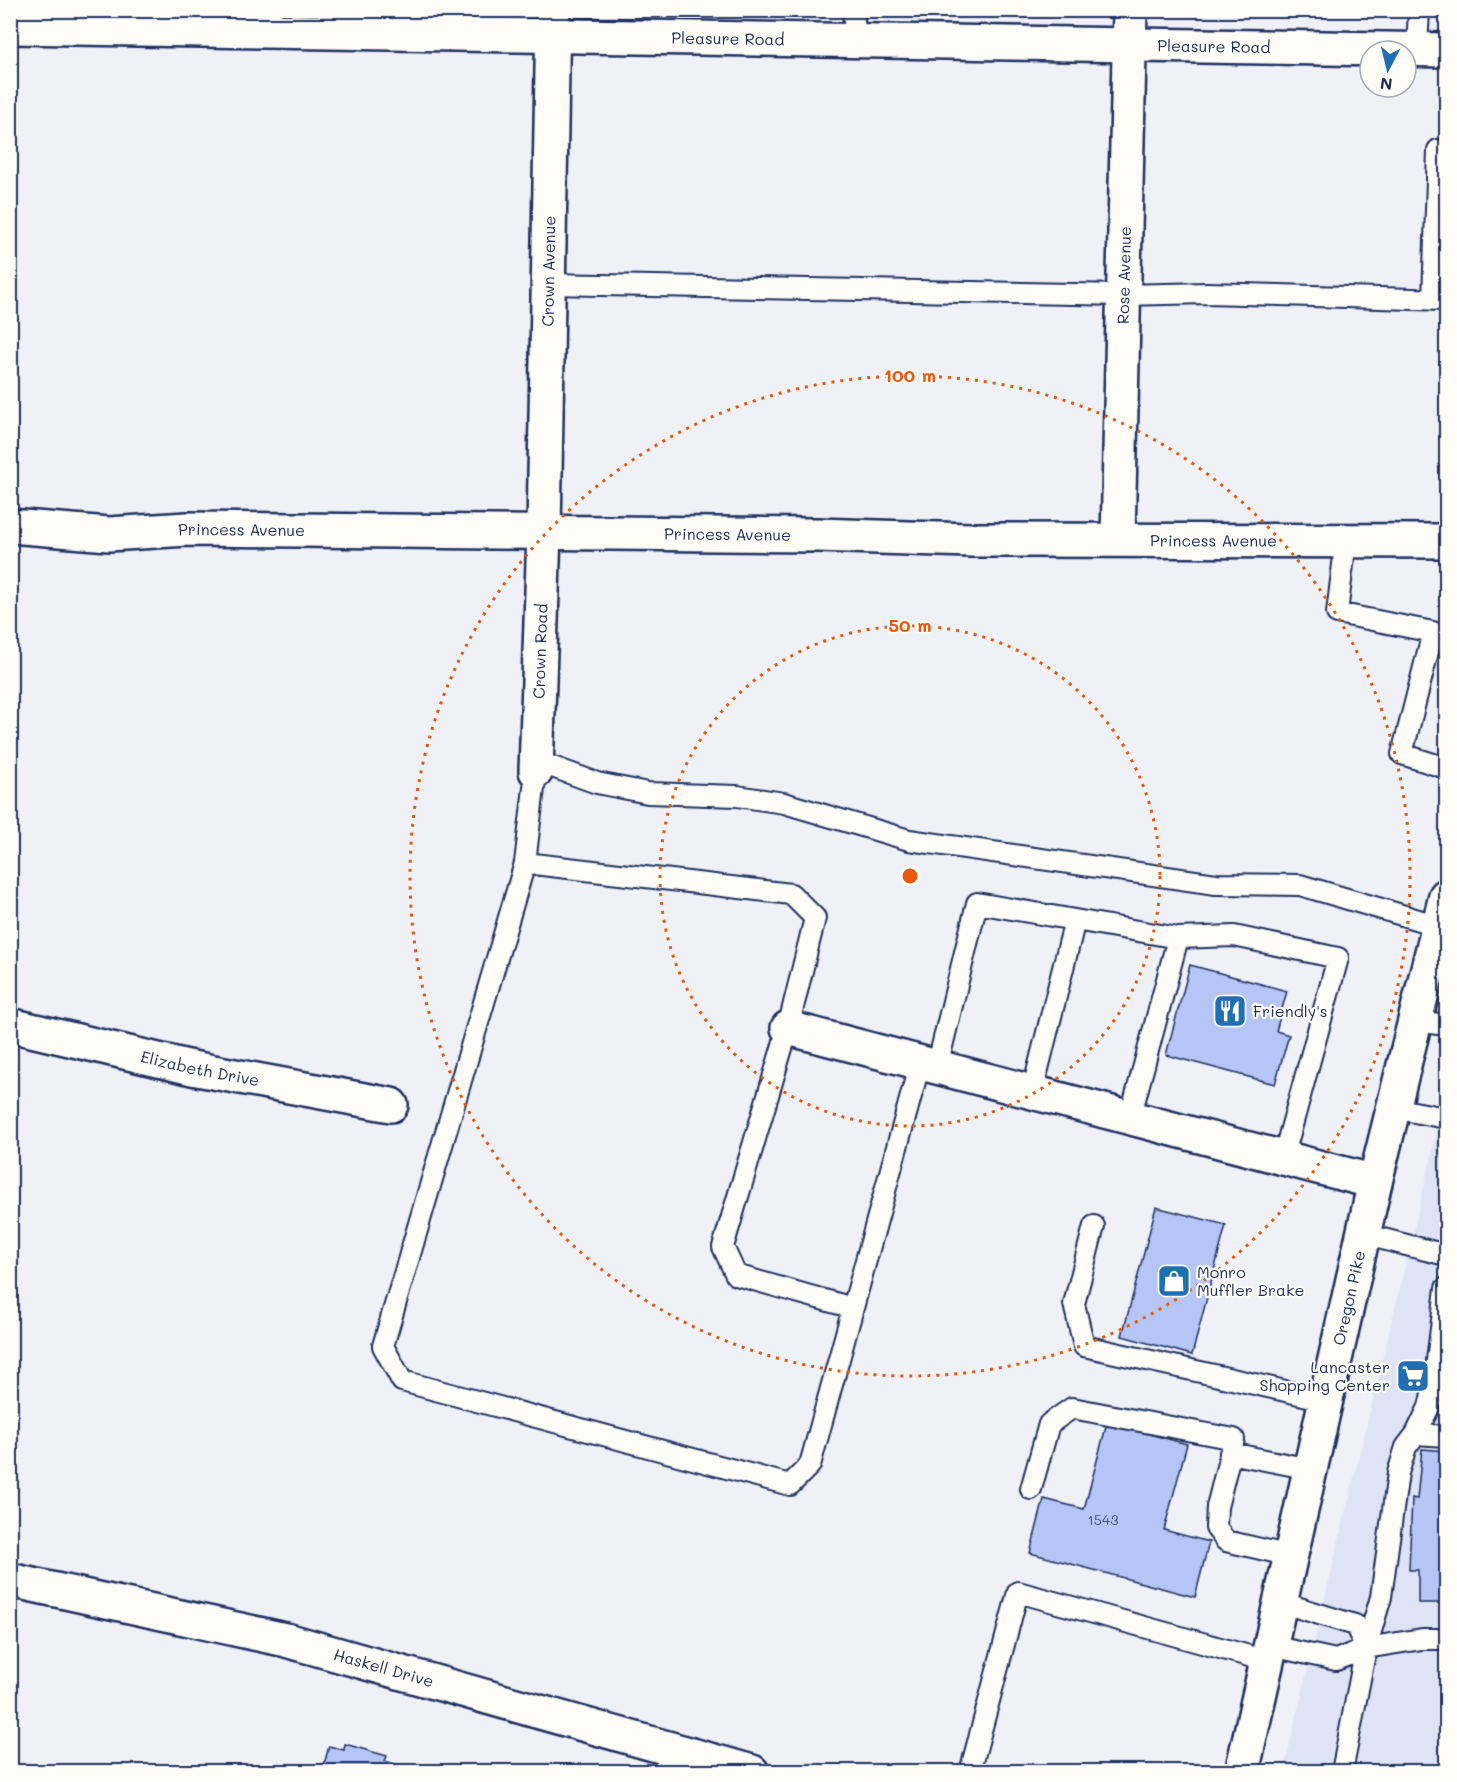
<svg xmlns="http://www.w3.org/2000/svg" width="1457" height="1782" viewBox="0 0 1457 1782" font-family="Mali,sans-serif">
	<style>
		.built { fill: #dee4f6 }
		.building { fill: #b5c5f5; stroke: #1b2f5e; stroke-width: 1.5 }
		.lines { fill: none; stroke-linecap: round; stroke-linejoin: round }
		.service-casing { stroke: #1b2f5e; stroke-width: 24 }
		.minor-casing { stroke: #1b2f5e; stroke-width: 38 }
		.tertiary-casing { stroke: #1b2f5e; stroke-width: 38 }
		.trunk-casing { stroke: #1b2f5e; stroke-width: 38 }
		.service { stroke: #fdfcf7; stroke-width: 20 }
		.minor { stroke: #fdfcf7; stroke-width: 33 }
		.tertiary { stroke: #fdfcf7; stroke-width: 33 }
		.trunk { stroke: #fdfcf7; stroke-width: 33 }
		.ring { fill: none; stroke: #e8590c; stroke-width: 3; stroke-dasharray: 3 6 }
		.labels { text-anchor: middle; stroke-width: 4.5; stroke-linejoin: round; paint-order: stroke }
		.number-label { font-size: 14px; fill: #425484 }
		.street-label { font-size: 16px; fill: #1b2f5e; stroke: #fdfcf7 }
		.poi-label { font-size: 16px; fill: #1b2f5e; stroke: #fdfcf7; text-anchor: start }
		.centre { fill: #e8590c; stroke: #fdfcf7; stroke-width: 3 }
		.ring-label { font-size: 18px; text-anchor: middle; font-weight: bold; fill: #e8590c; stroke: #fdfcf7; stroke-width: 4.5; stroke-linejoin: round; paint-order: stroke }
	</style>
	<rect width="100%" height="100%" fill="#eff1f7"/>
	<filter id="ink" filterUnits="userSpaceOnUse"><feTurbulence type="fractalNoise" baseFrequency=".0167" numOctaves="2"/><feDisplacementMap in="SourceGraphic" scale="12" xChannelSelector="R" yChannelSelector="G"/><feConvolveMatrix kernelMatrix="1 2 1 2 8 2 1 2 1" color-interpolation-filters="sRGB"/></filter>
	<g filter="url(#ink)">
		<!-- built -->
		<path class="built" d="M1446,1096V1771L1283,1772L1311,1656Z"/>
		<!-- building -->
		<path class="building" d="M1190,965L1287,991L1276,1031L1289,1035L1275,1084L1166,1055Z
			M1156,1207L1226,1225L1192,1355L1122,1336Z
			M1107,1423L1187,1444L1164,1530L1209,1542L1195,1597L1030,1553L1044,1499L1084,1509Z
			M1422,1449L1446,1451V1603H1418V1570H1409L1412,1498L1417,1499Z
			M345,1744L387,1756L385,1761L402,1766L400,1772H322L329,1746L344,1750Z
			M467,1766L487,1771V1772H466Z"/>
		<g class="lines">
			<!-- service casing -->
			<g class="service-casing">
				<path id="service" d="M271,10L272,32
					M853,10L856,43
					M1417,49L1419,10
					M548,284L1123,295L1208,293L1446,300
					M1433,300L1438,150
					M1346,540L1337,613L1433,632L1402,754L1446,768
					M536,761L597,783L648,793L737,796L784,803L909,840L1216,884L1300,885L1439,926
					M536,771L525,863L791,894L815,918L788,1028L723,1247L736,1275L853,1308
					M525,863L383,1346L402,1381L790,1485L810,1465L920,1063
					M1178,938L1234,936L1338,958L1283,1158
					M1415,1021L1446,1025
					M937,1067L977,903L1075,920
					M1032,1093L1075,920L1178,938L1130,1118
					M1393,1108L1446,1118
					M1094,1226L1074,1304L1084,1346L1326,1400
					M1363,1234L1446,1255
					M1416,1434L1446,1436
					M1230,1453L1310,1469
					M1031,1489L1049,1424L1072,1408L1234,1439L1217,1507L1216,1528L1226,1541L1291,1556
					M1280,1602L1355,1625L1366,1648
					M1271,1646L1336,1660L1366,1648L1422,1639H1446
					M970,1772L1018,1592L1267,1661
					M1342,1772L1366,1648L1381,1597L1398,1473L1406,1447L1416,1434L1429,1407L1434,1385L1446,1288"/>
			</g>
			<!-- minor casing -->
			<g class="minor-casing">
				<g id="minor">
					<path id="s1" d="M10,526L109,534L187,529L817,535L970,540L1446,541"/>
					<path id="s2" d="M1118,539L1130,10"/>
					<path id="s3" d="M536,771L544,532L553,10"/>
					<path id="s4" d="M10,1025L192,1068L391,1105"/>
					<path d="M788,1028L1375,1182"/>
					<path id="s5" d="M10,1580L286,1640L752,1772"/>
				</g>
			</g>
			<!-- tertiary casing -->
			<g class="tertiary-casing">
				<g id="tertiary">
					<path id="s6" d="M10,27L1446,50"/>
				</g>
			</g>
			<!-- trunk casing -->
			<g class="trunk-casing">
				<g id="trunk">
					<path id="s7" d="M1242,1772L1375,1182L1446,896"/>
				</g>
			</g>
			<!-- service -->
			<use href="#service" class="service"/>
			<!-- minor -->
			<use href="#minor" class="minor"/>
			<!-- tertiary -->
			<use href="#tertiary" class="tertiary"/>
			<!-- trunk -->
			<use href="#trunk" class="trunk"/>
		</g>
	</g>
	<!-- distance rings -->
	<g class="ring">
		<circle cx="910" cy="876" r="250"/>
		<circle cx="910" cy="876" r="500"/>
	</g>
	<!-- icons -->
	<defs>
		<g id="restaurant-square" transform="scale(1.725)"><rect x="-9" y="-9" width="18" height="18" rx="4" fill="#1f6fb2" stroke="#fdfcf7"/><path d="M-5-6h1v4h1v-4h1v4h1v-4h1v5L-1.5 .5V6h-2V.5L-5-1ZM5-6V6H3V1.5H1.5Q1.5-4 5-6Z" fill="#fff"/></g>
		<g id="shop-square" transform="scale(1.725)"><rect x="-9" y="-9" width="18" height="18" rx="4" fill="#1f6fb2" stroke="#fdfcf7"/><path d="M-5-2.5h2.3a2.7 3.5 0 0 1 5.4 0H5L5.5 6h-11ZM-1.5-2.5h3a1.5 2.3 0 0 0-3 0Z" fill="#fff"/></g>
		<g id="supermarket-square" transform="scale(1.725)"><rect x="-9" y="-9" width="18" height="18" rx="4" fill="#1f6fb2" stroke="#fdfcf7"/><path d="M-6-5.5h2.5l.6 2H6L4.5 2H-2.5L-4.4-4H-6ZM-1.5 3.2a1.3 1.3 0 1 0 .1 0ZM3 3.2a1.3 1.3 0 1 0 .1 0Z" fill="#fff"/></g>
	</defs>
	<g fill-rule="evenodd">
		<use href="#restaurant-square" x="1230" y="1011"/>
		<use href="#shop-square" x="1174" y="1281"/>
		<use href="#supermarket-square" x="1413" y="1376"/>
	</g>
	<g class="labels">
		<!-- number labels -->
		<g class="number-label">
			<text x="1103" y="1525">1543</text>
		</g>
		<!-- street labels -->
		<g class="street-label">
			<text dy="6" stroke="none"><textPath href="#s6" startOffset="718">Pleasure Road</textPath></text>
			<text dy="6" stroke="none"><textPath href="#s6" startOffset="1204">Pleasure Road</textPath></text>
			<text dy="6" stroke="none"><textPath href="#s3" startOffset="500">Crown Avenue</textPath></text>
			<text dy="6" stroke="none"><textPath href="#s2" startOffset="264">Rose Avenue</textPath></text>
			<text dy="6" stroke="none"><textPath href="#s1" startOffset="232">Princess Avenue</textPath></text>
			<text dy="6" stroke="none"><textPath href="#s1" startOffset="718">Princess Avenue</textPath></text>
			<text dy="6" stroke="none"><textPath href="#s1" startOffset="1204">Princess Avenue</textPath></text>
			<text dy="6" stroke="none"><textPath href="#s3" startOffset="120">Crown Road</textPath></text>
			<text dy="6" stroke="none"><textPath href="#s4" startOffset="195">Elizabeth Drive</textPath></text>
			<text dy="6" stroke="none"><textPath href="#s7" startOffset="486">Oregon Pike</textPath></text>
			<text dy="6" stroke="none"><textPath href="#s5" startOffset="384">Haskell Drive</textPath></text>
		</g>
		<!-- poi labels -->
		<g class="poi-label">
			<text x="1253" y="1017">Friendly's</text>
			<text x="1197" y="1278">Monro<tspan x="1197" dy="18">Muffler Brake</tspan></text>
			<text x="1390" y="1373" text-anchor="end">Lancaster<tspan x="1390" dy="18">Shopping Center</tspan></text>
		</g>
	</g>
	<circle cx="910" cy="876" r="9" class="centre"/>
	<g class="ring-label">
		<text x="910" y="382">100 m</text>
		<text x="910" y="632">50 m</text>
	</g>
	<!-- margin -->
	<rect width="1457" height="1782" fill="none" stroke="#fdfcf7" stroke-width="36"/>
	<rect x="18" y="18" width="1421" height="1746" fill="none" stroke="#1b2f5e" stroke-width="2" filter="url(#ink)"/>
	<!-- north arrow -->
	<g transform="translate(1388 69) rotate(187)"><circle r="28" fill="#fdfcf7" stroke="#a3aaba" stroke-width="1.5"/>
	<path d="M0-4.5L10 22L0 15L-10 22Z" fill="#1f6fb2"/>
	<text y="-9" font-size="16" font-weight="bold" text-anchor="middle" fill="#1b2f5e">N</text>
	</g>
</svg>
